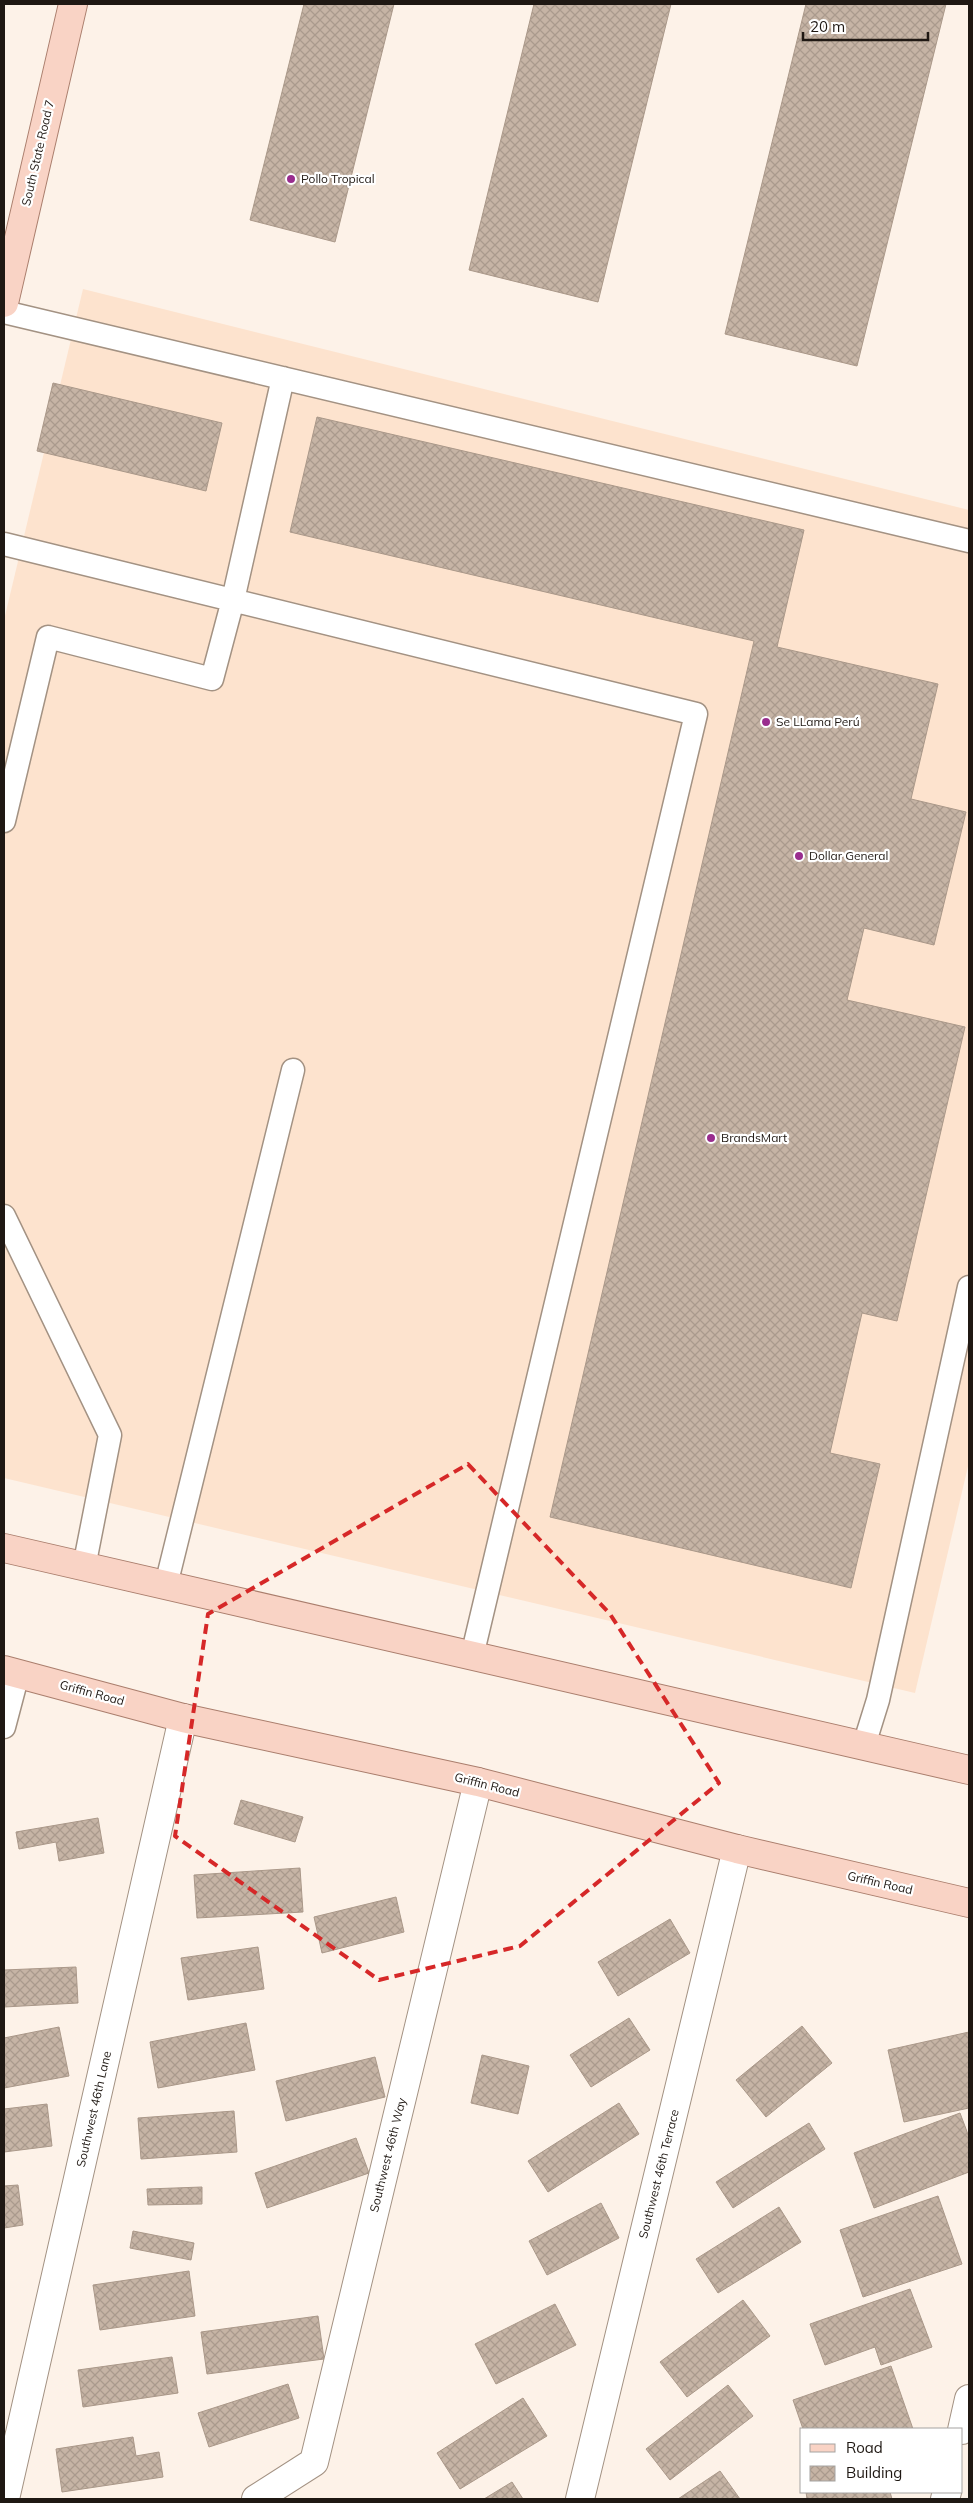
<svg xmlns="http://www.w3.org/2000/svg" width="973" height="2503" viewBox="0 0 973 2503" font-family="Mulish,sans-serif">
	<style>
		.built { fill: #fde3ce }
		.building { fill: url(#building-cross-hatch); stroke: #aa9889 }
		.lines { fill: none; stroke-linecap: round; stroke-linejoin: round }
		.lane-casing { stroke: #a39283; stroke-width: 25 }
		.street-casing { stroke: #a39283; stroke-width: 30 }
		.primary-casing { stroke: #aa7e6d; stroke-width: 30 }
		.lane { stroke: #fff; stroke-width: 22 }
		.street { stroke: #fff; stroke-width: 28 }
		.primary { stroke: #f9d3c5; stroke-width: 28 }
		.marked { fill: none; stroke: #d62828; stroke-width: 4; stroke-dasharray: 10 6; stroke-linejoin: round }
		.poi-dot { fill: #992d8e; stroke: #fff; stroke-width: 2 }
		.labels { text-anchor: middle; stroke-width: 4.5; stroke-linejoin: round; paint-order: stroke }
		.street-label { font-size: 12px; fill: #1f1813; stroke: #fff }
		.poi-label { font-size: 12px; fill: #1f1813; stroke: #fff; text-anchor: start }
	</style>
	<defs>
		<pattern id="building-cross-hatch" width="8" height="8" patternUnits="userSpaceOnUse" patternTransform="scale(1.25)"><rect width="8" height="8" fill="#c6b4a5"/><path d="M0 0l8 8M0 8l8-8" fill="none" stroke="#aa9a8d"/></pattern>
	</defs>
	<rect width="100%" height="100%" fill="#fdf2e8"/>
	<!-- built -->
	<path class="built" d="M83,289L969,510V1462L915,1693L4,1478V620Z"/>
	<!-- building -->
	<path class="building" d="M304,4H394L335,242L250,220Z
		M534,4H671L598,302L469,270Z
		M806,4H946L857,366L725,334Z
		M53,383L222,423L206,491L37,451Z
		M317,417L804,530L777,647L938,684L911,799L966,812L934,945L864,928L847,1000L965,1027L897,1321L862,1313L830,1453L880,1464L851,1588L550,1517L754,641L290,532Z
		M241,1800L303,1817L295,1842L234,1824Z
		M98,1818L104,1853L59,1861L56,1842L19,1849L16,1832Z
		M300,1868L303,1912L197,1918L194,1875Z
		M396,1897L404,1932L322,1953L314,1917Z
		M670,1919L690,1953L618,1996L598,1962Z
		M258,1947L264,1989L188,2000L181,1958Z
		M76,1967L78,2003L4,2007V1970Z
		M629,2018L650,2050L591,2087L570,2055Z
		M246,2023L255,2070L158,2088L150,2042Z
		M802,2026L832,2063L766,2117L736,2080Z
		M59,2027L69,2076L4,2088V2038Z
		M969,2032V2108L904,2122L888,2050Z
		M482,2055L529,2066L518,2114L471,2103Z
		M375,2057L385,2097L286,2121L276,2081Z
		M619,2103L639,2134L548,2192L528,2161Z
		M47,2104L52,2146L4,2152V2109Z
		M234,2111L237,2152L141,2159L138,2118Z
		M960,2113L969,2137V2172L874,2208L854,2153Z
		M809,2123L825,2149L733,2208L716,2182Z
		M356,2138L369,2173L267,2208L255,2173Z
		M18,2185L23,2225L4,2228V2186Z
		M202,2187V2204L148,2205L147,2189Z
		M938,2196L962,2264L863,2297L840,2230Z
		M601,2203L619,2238L547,2275L529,2241Z
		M779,2207L801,2242L718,2293L696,2259Z
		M133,2231L194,2243L191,2260L130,2248Z
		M189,2271L195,2316L100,2330L93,2285Z
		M910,2289L932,2347L881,2365L875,2347L825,2365L810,2324Z
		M743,2300L770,2336L687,2397L660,2362Z
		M555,2304L576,2345L496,2384L475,2344Z
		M318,2316L324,2359L207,2374L201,2332Z
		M172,2357L178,2393L83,2407L78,2370Z
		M891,2366L913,2429H803L793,2400Z
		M288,2384L299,2418L209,2447L198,2413Z
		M728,2385L753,2416L670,2480L646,2449Z
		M523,2398L547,2436L460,2489L437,2453Z
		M133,2437L136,2456L159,2452L163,2477L62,2492L56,2449Z
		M720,2471L740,2499H678Z
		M512,2482L523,2499H484Z
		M806,2492H890L892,2499H807Z"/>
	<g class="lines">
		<!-- lane casing -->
		<g class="lane-casing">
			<path id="lane" d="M4,312L969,541
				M4,544L696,714L472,1656
				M4,821L48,637L212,679L233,600L283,378
				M4,1216L110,1435L84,1567
				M166,1585L293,1070
				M4,1727L18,1674
				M864,1745L878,1700L969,1287"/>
		</g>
		<!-- street casing -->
		<g class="street-casing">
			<path id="street" d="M962,2430L969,2399
				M5,2499L183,1718
				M256,2499L314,2462L478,1782
				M580,2499L737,1849
				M945,2499L947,2492"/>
		</g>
		<!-- primary casing -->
		<g class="primary-casing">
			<path id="primary" d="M4,303L73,4
				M4,1548L969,1770
				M4,1670L183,1718L478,1782L737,1849L969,1903"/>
		</g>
		<!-- lane -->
		<use href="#lane" class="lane"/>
		<!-- street -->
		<use href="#street" class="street"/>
		<!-- primary -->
		<use href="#primary" class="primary"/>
	</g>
	<!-- marked area -->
	<path class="marked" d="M468,1464L610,1614L719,1783L520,1946L379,1980L175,1836L208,1614Z"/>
	<!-- markers -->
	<g class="poi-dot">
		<circle cx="291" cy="179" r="5"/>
		<circle cx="766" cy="722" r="5"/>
		<circle cx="799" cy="856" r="5"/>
		<circle cx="711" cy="1138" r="5"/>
	</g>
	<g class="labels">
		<!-- street labels -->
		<g class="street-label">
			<text transform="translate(38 153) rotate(-77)" y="4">South State Road 7</text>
			<text transform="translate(92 1693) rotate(15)" y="4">Griffin Road</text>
			<text transform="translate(487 1785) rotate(14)" y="4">Griffin Road</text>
			<text transform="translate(880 1883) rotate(13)" y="4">Griffin Road</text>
			<text transform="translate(94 2109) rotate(-77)" y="4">Southwest 46th Lane</text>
			<text transform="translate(388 2155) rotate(-76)" y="4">Southwest 46th Way</text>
			<text transform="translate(659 2174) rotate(-76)" y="4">Southwest 46th Terrace</text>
		</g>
		<!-- poi labels -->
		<g class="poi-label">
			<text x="301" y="183">Pollo Tropical</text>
			<text x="776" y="726">Se LLama Perú</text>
			<text x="809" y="860">Dollar General</text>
			<text x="721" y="1142">BrandsMart</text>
		</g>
	</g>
	<!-- border -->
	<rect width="973" height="2503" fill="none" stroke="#1f1813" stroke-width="10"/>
	<!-- legend -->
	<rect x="800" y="2428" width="162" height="65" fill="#ffffff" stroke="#a5a3a1"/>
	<rect x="810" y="2444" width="25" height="8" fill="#f9d3c5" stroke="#a5a3a1"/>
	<text x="846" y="2453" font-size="15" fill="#1f1813">Road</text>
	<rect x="810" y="2466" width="25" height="15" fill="url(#building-cross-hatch)" stroke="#a5a3a1"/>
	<text x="846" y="2478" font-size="15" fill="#1f1813">Building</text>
	<!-- scale -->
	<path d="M803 32v8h125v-8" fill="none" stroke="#1f1813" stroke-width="2.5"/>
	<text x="810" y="32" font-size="15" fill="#1f1813" stroke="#ffffff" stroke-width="4" paint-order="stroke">20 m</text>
</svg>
